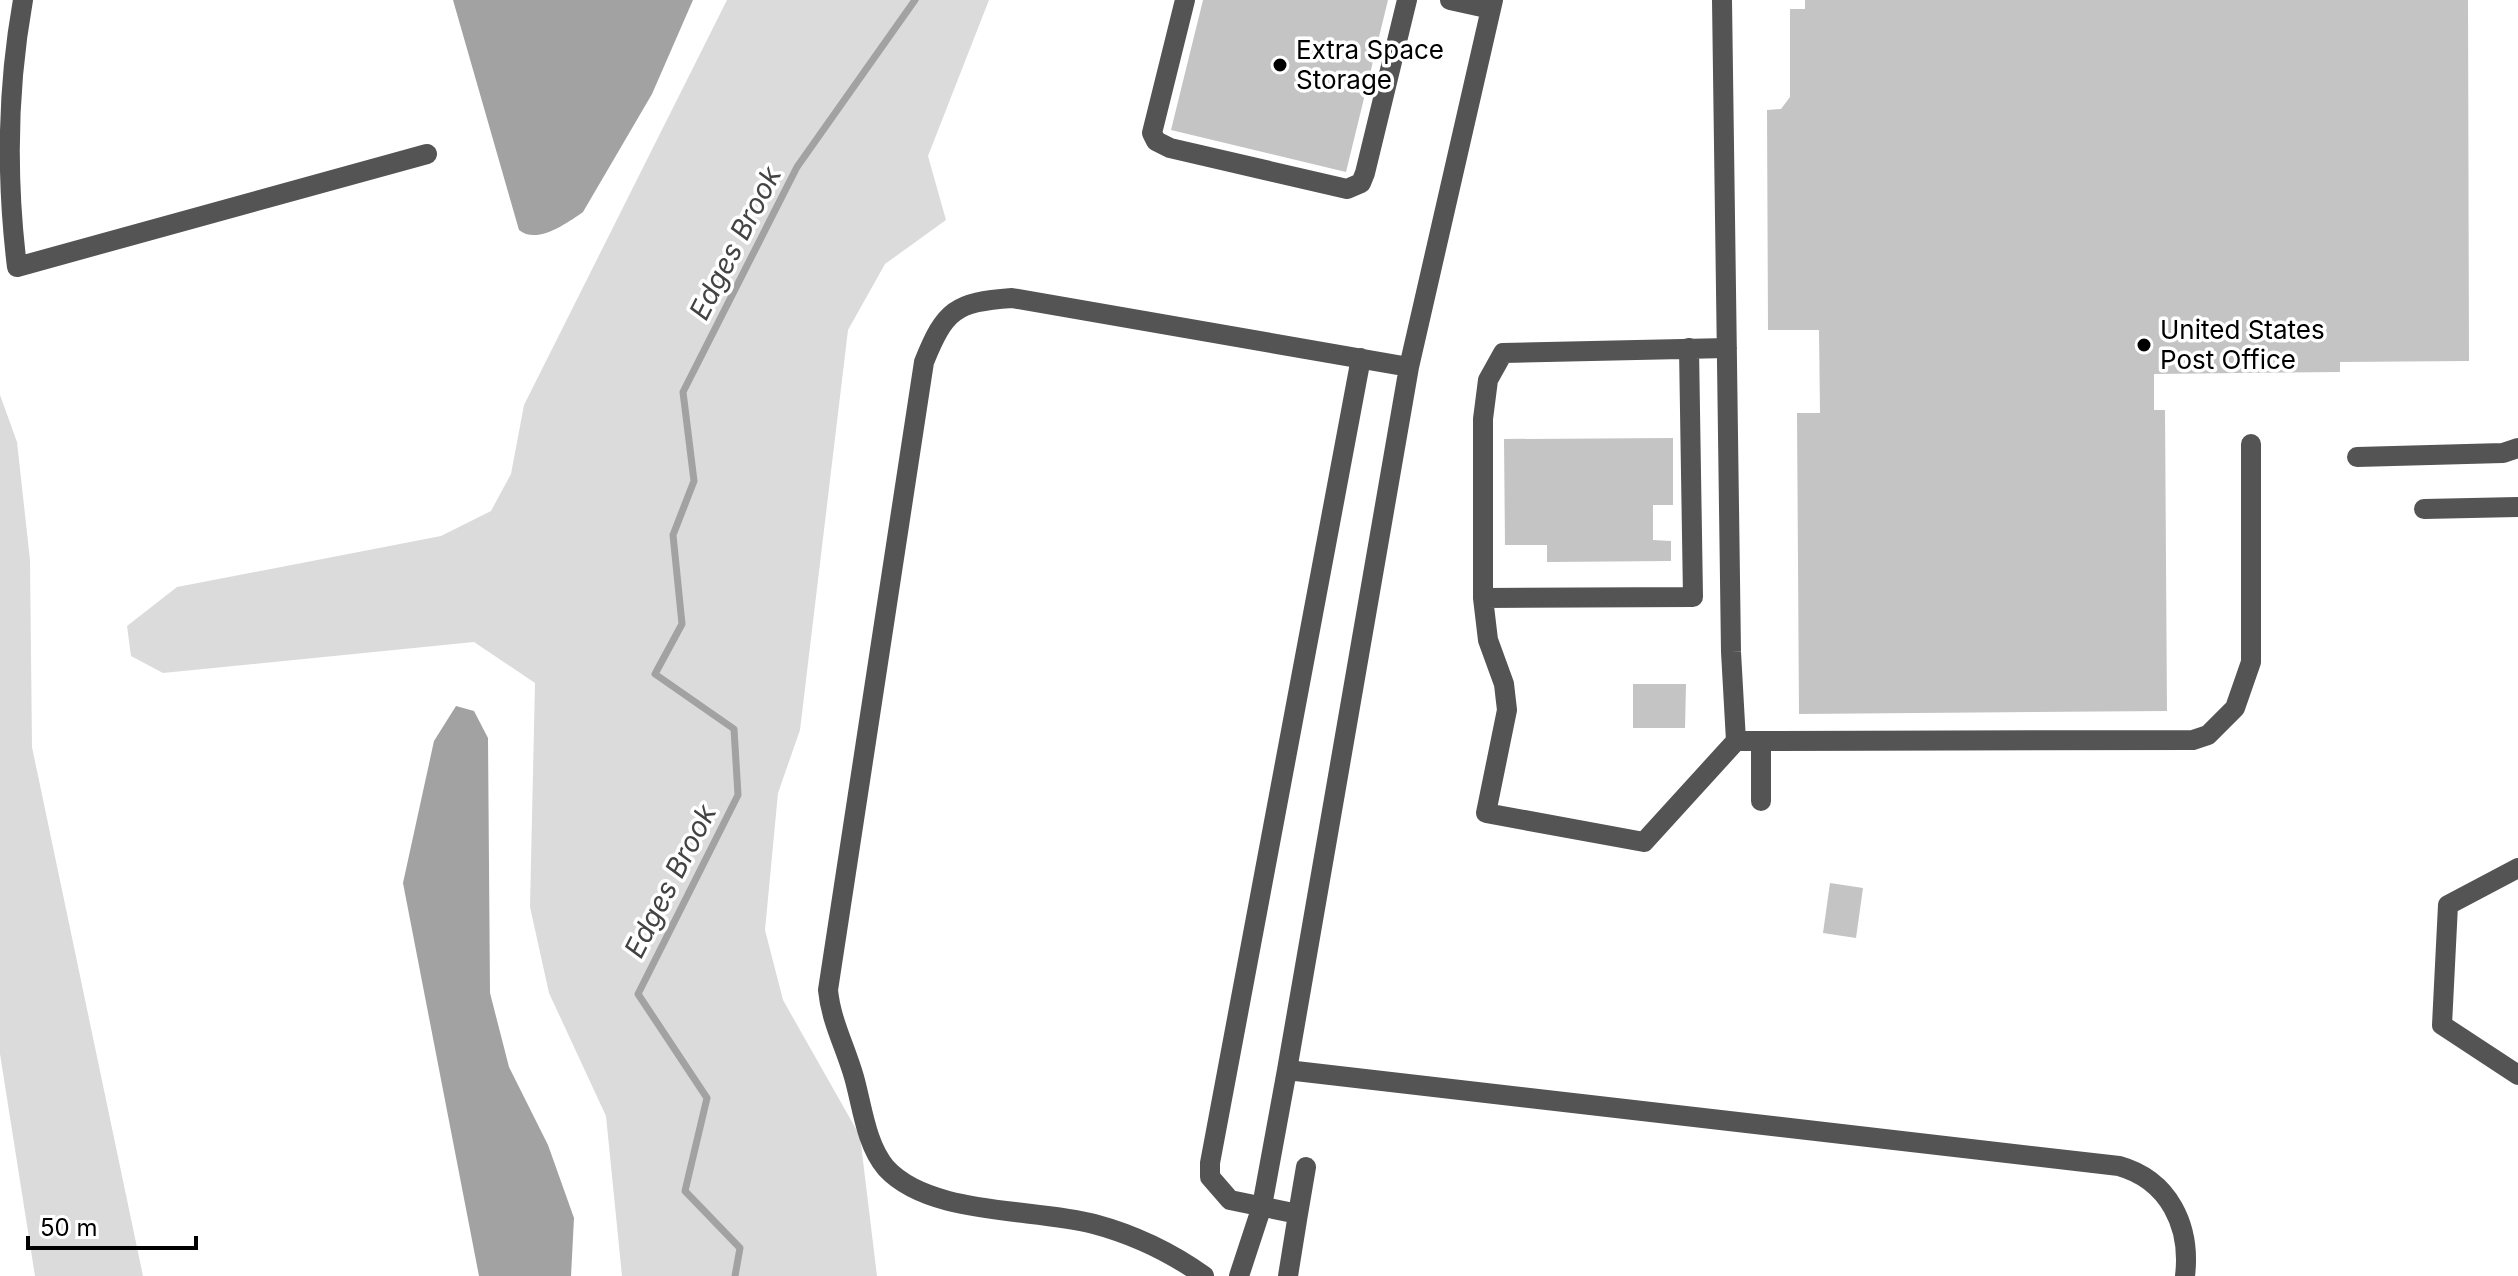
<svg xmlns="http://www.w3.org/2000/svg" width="2518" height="1276" viewBox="0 0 2518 1276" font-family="Inter,sans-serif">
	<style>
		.green { fill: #dbdbdb }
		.water { fill: #a2a2a2 }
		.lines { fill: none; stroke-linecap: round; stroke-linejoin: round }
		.stream { stroke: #a2a2a2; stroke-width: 7 }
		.building { fill: #c4c4c4 }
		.minor { stroke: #545454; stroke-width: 20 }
		.poi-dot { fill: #000; stroke: #fff; stroke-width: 3 }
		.labels { text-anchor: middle; stroke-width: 7; stroke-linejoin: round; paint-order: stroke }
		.poi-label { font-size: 26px; fill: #000; stroke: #fff; text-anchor: start }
		.water-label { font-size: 28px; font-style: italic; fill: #434343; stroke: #fff }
	</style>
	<rect width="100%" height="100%" fill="#fff"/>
	<!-- green -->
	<path class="green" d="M727,0H989L928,156L946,220L885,264L848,330L800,730L778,793L765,930L783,1000L860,1136L877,1276H622L606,1116L549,993L530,907L535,683L474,642L163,673L131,656L127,626L177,587L441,536L491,511L511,474L524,405Z
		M0,395L17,442L30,560L32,747L143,1276H35L0,1054Z"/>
	<!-- water -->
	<path class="water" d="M453,0H693L652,94L583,212C567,223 537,245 519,230Z
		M456,706L474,711L488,738L490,993L509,1067L548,1145L574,1218L571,1276H479L403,883L434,741Z"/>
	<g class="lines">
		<!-- stream -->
		<path class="stream" d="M735,1276L740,1248L685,1191L707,1098L638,994L738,795L734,729L655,674L682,624L673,535L694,481L683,392L797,167L915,0"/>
	</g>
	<!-- building -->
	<path class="building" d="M1203,0H1388L1346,172L1171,130Z
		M1805,0H2468L2469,361L2340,362V372L2154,374V410H2165L2167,711L1799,714L1797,413H1820L1819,330H1768L1767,110L1781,109L1790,97V9H1805Z
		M1673,438V505H1653V540L1671,541V561L1547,562V545H1505L1504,439Z
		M1633,684H1686L1685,728H1633Z
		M1830,883L1863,888L1856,938L1823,933Z"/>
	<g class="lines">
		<!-- minor -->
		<path class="minor" d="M23,0C7,89 6,177 17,267L427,154
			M1185,0L1152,133L1156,141L1170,148L1347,189L1361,183L1365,173L1407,0
			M1450,0L1491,9
			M1493,0L1409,367L1287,1070L2119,1166C2169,1180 2191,1226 2185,1276
			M1722,0L1731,652L1736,741L1644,842L1486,813L1507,710L1504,684L1488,640L1483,598V419L1488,380L1503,353L1727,348
			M2357,457L2503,453L2518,448
			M2424,509L2518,507
			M1483,598L1693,597L1689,348
			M1736,741L2193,740L2208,735L2235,708L2251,662V444
			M1761,741V801
			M2518,868L2448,905L2442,1025L2518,1075
			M1306,1167L1298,1214L1230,1200L1210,1177V1163L1361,358
			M1204,1276C1169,1251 1135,1235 1094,1224C1034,1208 930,1216 886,1168C866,1145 862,1105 854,1077C845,1046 831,1021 828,990L924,362C945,310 955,302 1012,298L1409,367
			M1239,1276L1262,1206L1287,1070
			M1288,1276L1298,1214"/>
	</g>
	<!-- markers -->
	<g class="poi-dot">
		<circle cx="1280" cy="65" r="8"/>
		<circle cx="2144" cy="345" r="8"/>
	</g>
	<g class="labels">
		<!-- poi labels -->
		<g class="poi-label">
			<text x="1296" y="59">Extra Space<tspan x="1296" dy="30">Storage</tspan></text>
			<text x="2160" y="339">United States<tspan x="2160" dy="30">Post Office</tspan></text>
		</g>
		<!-- water labels -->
		<g class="water-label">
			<text transform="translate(735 243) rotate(-63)" y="10">Edges Brook</text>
			<text transform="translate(670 881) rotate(-63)" y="10">Edges Brook</text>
		</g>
	</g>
	<!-- scale -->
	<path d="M28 1236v12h168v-12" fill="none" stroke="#000000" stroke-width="4"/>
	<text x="40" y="1236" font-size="24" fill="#000000" stroke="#ffffff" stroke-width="6" paint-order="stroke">50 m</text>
</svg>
